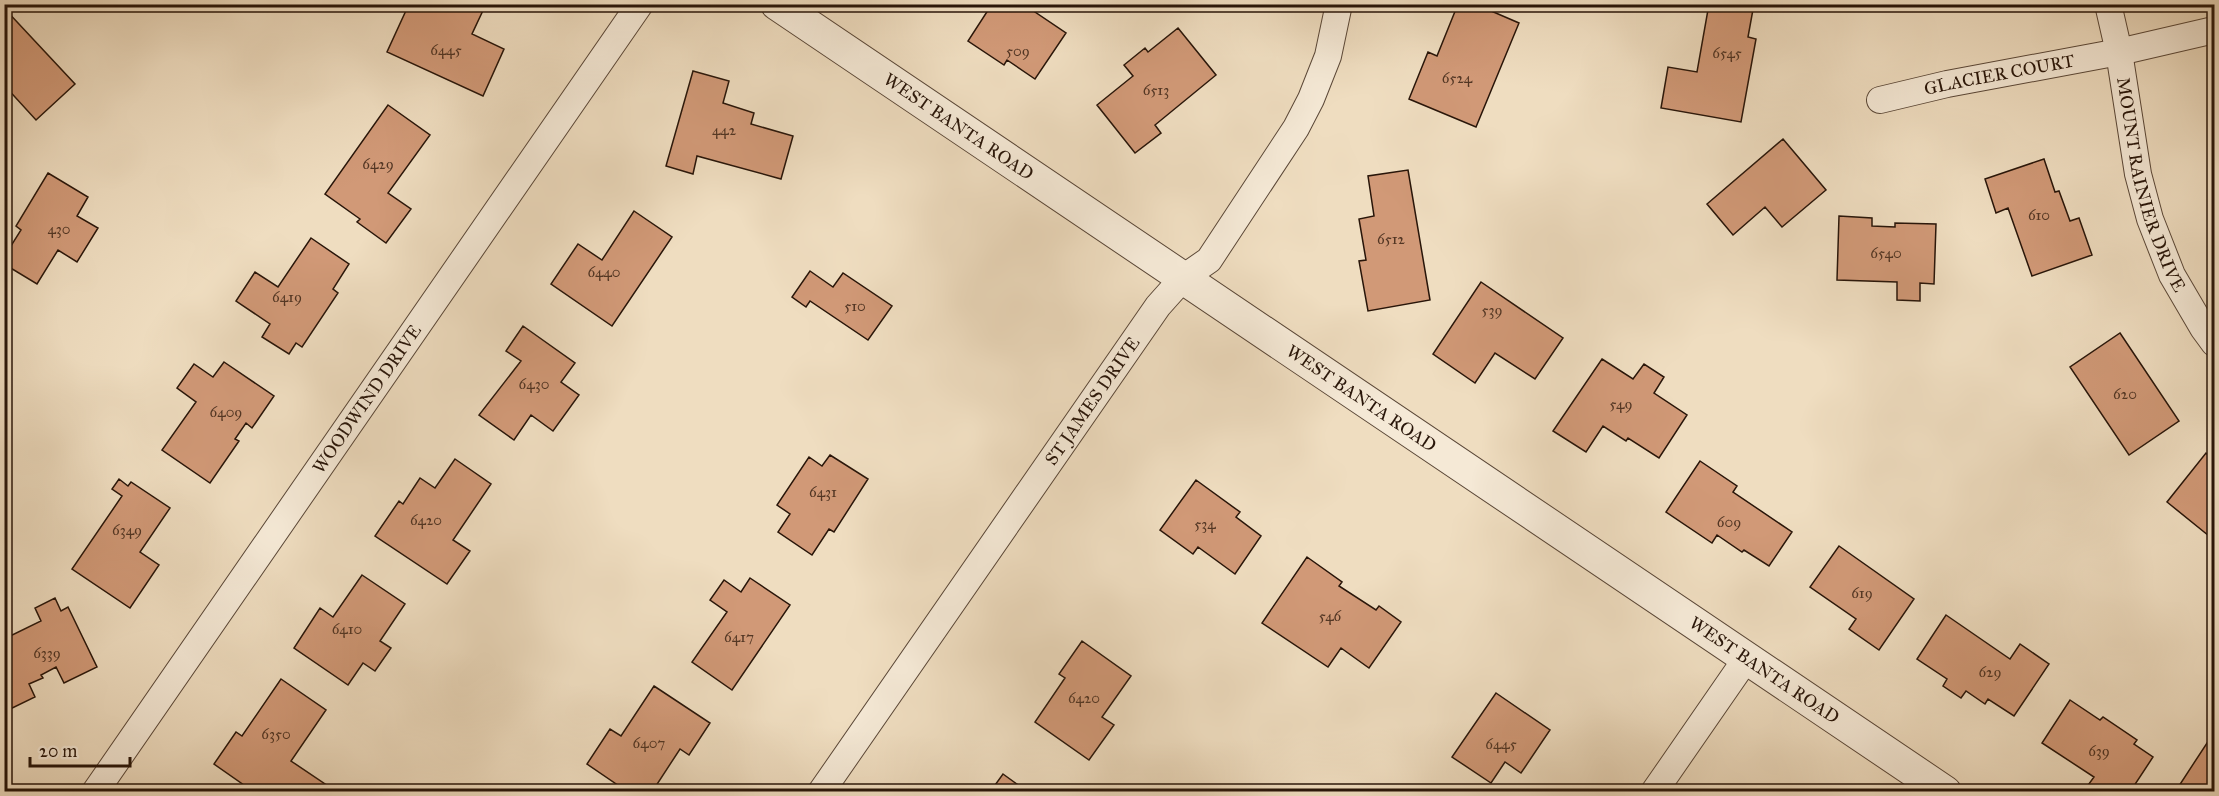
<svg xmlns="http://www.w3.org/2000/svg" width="2219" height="796" viewBox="0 0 2219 796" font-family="'IM FELL Great Primer',serif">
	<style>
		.building { fill: #d19977; stroke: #281509; stroke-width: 1.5 }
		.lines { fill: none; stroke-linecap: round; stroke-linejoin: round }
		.minor-casing { stroke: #5a4737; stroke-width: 28 }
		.tertiary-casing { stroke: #5a4737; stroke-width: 34 }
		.minor { stroke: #f5e9d6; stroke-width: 26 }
		.tertiary { stroke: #f5e9d6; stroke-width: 32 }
		.labels { text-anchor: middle; stroke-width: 6; stroke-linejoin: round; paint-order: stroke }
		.number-label { font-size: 15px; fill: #523624 }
		.street-label { font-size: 18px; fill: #281509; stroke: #f5e9d6 }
	</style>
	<rect width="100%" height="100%" fill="#efddc0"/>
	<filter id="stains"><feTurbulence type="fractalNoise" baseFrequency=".00333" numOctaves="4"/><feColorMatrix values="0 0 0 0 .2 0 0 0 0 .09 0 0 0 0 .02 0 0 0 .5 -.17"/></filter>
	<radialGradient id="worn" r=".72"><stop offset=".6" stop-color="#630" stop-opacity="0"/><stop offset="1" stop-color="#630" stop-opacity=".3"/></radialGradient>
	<!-- building -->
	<path class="building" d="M409,4H486L472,34L504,49L483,96L387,52Z
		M992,4H1023L1066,33L1035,79L1007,60L1004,65L968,41Z
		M1458,4H1475L1519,23L1476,127L1409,99L1428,52L1437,56Z
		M1709,4H1754L1748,37L1756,39L1741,122L1661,108L1668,67L1697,72Z
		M4,8L75,84L36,120L4,85Z
		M1178,28L1216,75L1155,125L1161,133L1135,153L1097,105L1133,76L1124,65L1145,48L1148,52Z
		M693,71L729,81L723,103L754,113L751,124L793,136L781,179L697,156L693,174L666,166Z
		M388,105L430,135L388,193L411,209L386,243L357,222L360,219L325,194Z
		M1783,139L1826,190L1782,227L1765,207L1733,235L1707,204Z
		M2044,159L2055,192L2059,191L2070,221L2079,218L2092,255L2032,276L2008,208L1996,213L1985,179Z
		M1408,170L1430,300L1368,311L1359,261L1366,260L1359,219L1374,216L1368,176Z
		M48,173L88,197L77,216L98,228L77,262L58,250L37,284L4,264V257L21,230L16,226Z
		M634,211L672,237L612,326L551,284L578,244L602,260Z
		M1839,216L1872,218V226L1895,227V223L1936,224L1934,284L1920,283V301L1897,300V282L1837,280Z
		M311,238L349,264L333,289L338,293L302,347L296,343L289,354L262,337L270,324L236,301L255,272L278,287Z
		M810,271L833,287L843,273L892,306L868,340L810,301L806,307L792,297Z
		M1481,282L1563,338L1535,379L1495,353L1475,383L1433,354Z
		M523,326L575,363L561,382L579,395L553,431L531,415L514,440L479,415L521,361L506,351Z
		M2120,333L2179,421L2129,455L2070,367Z
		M1602,359L1633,379L1644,364L1664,377L1654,393L1687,415L1659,458L1628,438L1626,441L1603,426L1586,452L1553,431Z
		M224,362L274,396L252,428L246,423L235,439L239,441L210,483L162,450L196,402L177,388L194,364L213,377Z
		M2206,453L2214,460V540L2167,502Z
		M830,455L868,479L834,532L829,529L812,555L778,532L790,514L777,505L809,457L822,466Z
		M455,459L491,484L453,540L470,551L447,584L375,536L399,501L403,504L420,478L435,488Z
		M1700,461L1737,486L1733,492L1792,532L1769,566L1744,550L1742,552L1717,535L1712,543L1666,512Z
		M119,479L128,486L131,482L170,508L140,552L159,565L130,608L72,569L122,496L112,489Z
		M1196,480L1240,512L1236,517L1261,536L1235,574L1198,547L1193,554L1160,530Z
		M1839,546L1914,599L1879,650L1849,629L1856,619L1810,587Z
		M1307,557L1342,582L1339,586L1376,610L1379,606L1401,622L1369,668L1341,648L1328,667L1262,623Z
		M362,575L405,604L380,641L391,648L375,671L363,663L348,685L294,648L320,608L333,617Z
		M750,578L790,605L732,690L692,662L727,612L710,600L724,580L741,592Z
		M55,598L61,611L68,607L97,667L64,683L56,667L41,675L43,678L29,684L35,697L4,712V639L41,621L35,608Z
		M1946,615L2010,659L2020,644L2049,664L2014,716L1988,699L1985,704L1966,691L1961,698L1943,686L1947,679L1917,659Z
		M1082,641L1131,676L1102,717L1114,725L1089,760L1035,722L1065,678L1059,674Z
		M281,679L326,710L291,761L328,786L324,792H254L214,764L236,732L242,736Z
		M654,686L710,723L689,755L680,749L652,792H628L587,764L610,729L621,736Z
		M1496,693L1550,730L1521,773L1505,762L1491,783L1452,757Z
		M2070,700L2100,720L2103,717L2137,740L2134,744L2153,757L2130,792H2092L2086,788L2094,777L2042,743Z
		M2207,743L2214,748V792H2175Z
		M1003,774L1028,792H990Z"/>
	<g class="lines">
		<!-- minor casing -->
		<g class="minor-casing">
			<g id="minor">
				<path id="s1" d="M2108,4L2119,52L2138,174L2150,219L2172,275L2203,328L2214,343"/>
				<path id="s2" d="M1880,100L1947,84L2119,52L2214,30"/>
				<path id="s3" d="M95,792L640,4"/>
				<path id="s4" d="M821,792L1158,306L1183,278L1209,260L1296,128L1311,99L1328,56L1339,4"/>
				<path d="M1654,792L1746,659"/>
			</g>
		</g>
		<!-- tertiary casing -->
		<g class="tertiary-casing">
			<g id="tertiary">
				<path id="s5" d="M777,4L1945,792"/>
			</g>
		</g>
		<!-- minor -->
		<use href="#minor" class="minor"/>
		<!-- tertiary -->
		<use href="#tertiary" class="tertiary"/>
	</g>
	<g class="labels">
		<!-- number labels -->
		<g class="number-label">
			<text x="446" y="55">6445</text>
			<text x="1018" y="56">509</text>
			<text x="1727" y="58">6545</text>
			<text x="1457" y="83">6524</text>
			<text x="1156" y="95">6513</text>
			<text x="724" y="135">442</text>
			<text x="378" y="169">6429</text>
			<text x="2039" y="220">610</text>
			<text x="59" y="234">430</text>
			<text x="1391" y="244">6512</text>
			<text x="1886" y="258">6540</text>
			<text x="604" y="277">6440</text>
			<text x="287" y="302">6419</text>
			<text x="855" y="311">510</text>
			<text x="1492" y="315">539</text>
			<text x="534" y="389">6430</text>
			<text x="2125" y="399">620</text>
			<text x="1621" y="409">549</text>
			<text x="226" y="417">6409</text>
			<text x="823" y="497">6431</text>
			<text x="426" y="525">6420</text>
			<text x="1729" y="527">609</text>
			<text x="1205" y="529">534</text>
			<text x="127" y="535">6349</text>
			<text x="1862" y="598">619</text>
			<text x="1330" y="621">546</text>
			<text x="347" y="634">6410</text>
			<text x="739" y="642">6417</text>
			<text x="47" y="658">6339</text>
			<text x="1990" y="677">629</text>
			<text x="1084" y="703">6420</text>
			<text x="276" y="739">6350</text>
			<text x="649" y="748">6407</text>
			<text x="1501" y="749">6445</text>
			<text x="2099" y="756">639</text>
		</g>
		<!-- street labels -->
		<g class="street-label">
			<text dy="6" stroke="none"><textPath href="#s2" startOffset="122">GLACIER COURT</textPath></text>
			<text dy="6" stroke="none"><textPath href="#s5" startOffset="219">WEST BANTA ROAD</textPath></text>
			<text dy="6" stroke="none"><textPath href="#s1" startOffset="186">MOUNT RAINIER DRIVE</textPath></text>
			<text dy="6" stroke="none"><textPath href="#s3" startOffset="478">WOODWIND DRIVE</textPath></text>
			<text dy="6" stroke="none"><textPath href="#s5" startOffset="705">WEST BANTA ROAD</textPath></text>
			<text dy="6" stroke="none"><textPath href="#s4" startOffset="476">ST JAMES DRIVE</textPath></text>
			<text dy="6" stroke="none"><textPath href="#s5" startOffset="1191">WEST BANTA ROAD</textPath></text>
		</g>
	</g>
	<!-- margin -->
	<rect width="2219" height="796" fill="none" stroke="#efddc0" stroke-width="24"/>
	<rect x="6" y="6" width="2207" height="784" fill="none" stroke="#281509" stroke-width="3"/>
	<rect x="12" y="12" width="2195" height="772" fill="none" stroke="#281509" stroke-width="1.5"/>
	<!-- scale -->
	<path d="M30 757v9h100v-9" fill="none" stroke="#281509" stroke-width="3"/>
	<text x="39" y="757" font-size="18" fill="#281509" stroke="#f5e9d6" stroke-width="4.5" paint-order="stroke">20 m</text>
	<rect width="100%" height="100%" filter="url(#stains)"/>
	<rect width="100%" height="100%" fill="url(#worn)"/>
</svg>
